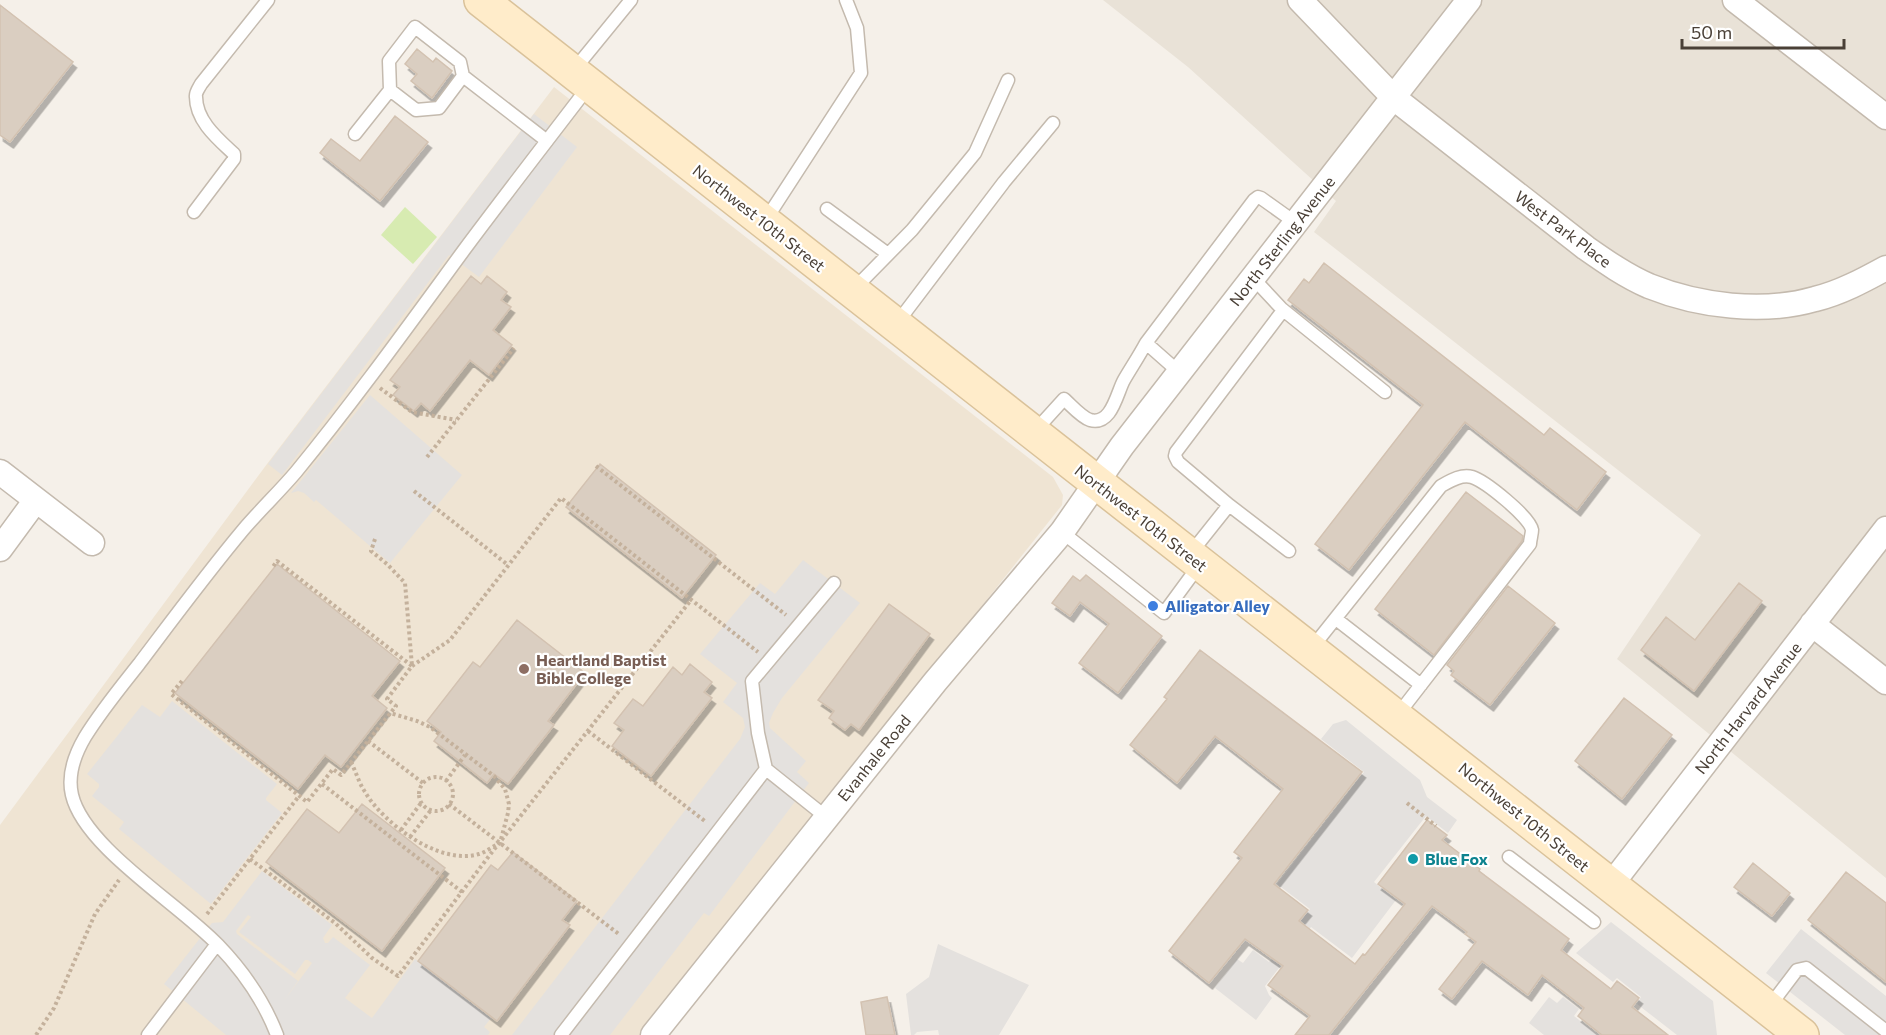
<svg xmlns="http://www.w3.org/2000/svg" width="1886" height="1035" viewBox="0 0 1886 1035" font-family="Commissioner,sans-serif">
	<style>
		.residential { fill: #e9e2d7 }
		.education { fill: #efe4d3 }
		.green { fill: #d7ebb1 }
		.parking { fill: #e4e1de; fill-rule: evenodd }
		.building { fill: #dacec1; stroke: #d3c2b1; stroke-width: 1.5; filter: url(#shadow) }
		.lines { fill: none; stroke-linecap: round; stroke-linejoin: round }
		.service-casing { stroke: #c4baae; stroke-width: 15 }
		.minor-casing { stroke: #c4baae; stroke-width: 27 }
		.secondary-casing { stroke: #dac29a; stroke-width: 36 }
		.path { stroke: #c4b19c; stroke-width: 4; stroke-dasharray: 3 3; stroke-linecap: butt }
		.service { stroke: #fff; stroke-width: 12 }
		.minor { stroke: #fff; stroke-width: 24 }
		.secondary { stroke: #ffecca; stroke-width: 33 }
		.shop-dot { fill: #3f7fe0; stroke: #fff; stroke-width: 2 }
		.education-dot { fill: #8d6e63; stroke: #fff; stroke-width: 2 }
		.culture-dot { fill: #0f9aa8; stroke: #fff; stroke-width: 2 }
		.labels { text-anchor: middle; stroke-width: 4.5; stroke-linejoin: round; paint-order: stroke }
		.street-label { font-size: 16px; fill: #4a4037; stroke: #fff }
		.shop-label { font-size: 16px; font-weight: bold; fill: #366cbe; stroke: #fff; text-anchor: start }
		.education-label { font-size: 16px; font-weight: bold; fill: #785e54; stroke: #fff; text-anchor: start }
		.culture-label { font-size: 16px; font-weight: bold; fill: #0d838f; stroke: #fff; text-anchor: start }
	</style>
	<defs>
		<filter id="shadow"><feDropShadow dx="3.5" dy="6" stdDeviation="0" flood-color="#0004"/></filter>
	</defs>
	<rect width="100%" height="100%" fill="#f5f0e9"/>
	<!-- residential -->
	<path class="residential" d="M1103,0H1886V878L1617,659L1701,535L1314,232L1336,201L1188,67Z"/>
	<!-- education -->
	<path class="education" d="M554,87L1053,477L1063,495L1062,505L642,1035H0V825L267,464Z"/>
	<!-- green -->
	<path class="green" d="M405,207L437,237L413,264L381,235Z"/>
	<!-- parking -->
	<path class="parking" d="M534,114L577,147L479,277L449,255L282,475L268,464Z
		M370,395L462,475L390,563L316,500L314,502L304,493L298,491L291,493Z
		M803,560L860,603L782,698L773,713L769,723L770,728L806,761L797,772L809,783L709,916L704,913L610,1035H512L740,739L745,727L743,718L723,702L737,683L700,654L760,583L775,594Z
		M172,701L277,784L266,798V800L282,813L211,904L119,829L124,822L92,796L99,787V784L87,774L142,705L160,717Z
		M1346,720L1420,780L1427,797L1457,820L1448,833L1426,816L1374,882L1396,900L1352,958L1311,927L1265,986L1269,995L1272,998L1256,1020L1215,988L1237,959L1243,963L1253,950L1269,962L1310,909L1277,884L1364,772L1321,739L1333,724Z
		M262,871L332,925L323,938L325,943H328L333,937L370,965L345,998L372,1018L415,959L491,1018L484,1027L490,1032L488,1035H226L164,984L212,923L223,922ZM248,915L251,917L239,932L295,974L305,960H308L312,963L283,1002L298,981L237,934L236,931Z
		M1611,922L1713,1001L1717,1035H1677L1637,1004L1641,997L1617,978L1613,982L1576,953Z
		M1801,929L1886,996V1035H1845L1766,973Z
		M938,944L1029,985L999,1035H939L938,1030L917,1032L914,1035H911L906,994L929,977Z
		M1549,997L1557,1003L1563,997L1579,1009L1574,1016L1598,1035H1544L1529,1023Z"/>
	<!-- building -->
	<path class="building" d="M0,5L73,62L10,142L0,135Z
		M417,49L433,62L436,58L452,71L432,98L411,81L417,74L405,64Z
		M395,116L428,142L380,201L320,153L331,139L360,161Z
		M1324,263L1544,435L1550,428L1606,472L1577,510L1465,422L1349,570L1315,544L1423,405L1288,300L1304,279L1309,283Z
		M471,276L481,284L487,276L507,292L501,300L511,307L493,330L512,345L489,375L470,360L430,411L421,403L414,411L393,395L400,387L390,380Z
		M600,464L716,555L682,598L566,507Z
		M1466,492L1523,536L1522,541L1434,655L1375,609Z
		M277,564L400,661L372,696L387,708L341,767L325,755L298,789L175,693Z
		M1086,575L1162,636L1118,693L1079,663L1109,624L1080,602L1070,616L1052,603L1073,576L1080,581Z
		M1739,583L1762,601L1694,691L1641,650L1666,617L1695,640Z
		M1508,586L1555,623L1490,705L1451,675L1454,671L1447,665Z
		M889,604L930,634L859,730L851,724L845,730L829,718L834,711L818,700Z
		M517,620L585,673L548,721L554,725L508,784L494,774L487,783L434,741L441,732L427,721L473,662L480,667Z
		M1200,650L1362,772L1274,884L1308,910L1299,921L1355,964L1363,954L1365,955L1405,904L1378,884L1427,820L1447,835L1442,840L1480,869L1479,871L1569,939L1561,950L1611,989L1617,981L1639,998L1632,1007L1668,1035H1602L1578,1016L1584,1008L1542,975L1528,995L1482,961L1452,999L1439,989L1476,942L1465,934L1467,932L1432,906L1329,1035H1295L1310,1016L1268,985L1283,966L1245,939L1209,983L1169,951L1242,858L1234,852L1283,789L1215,736L1177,783L1130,745L1167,699L1164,697Z
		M690,664L712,682L704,692L712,698L651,776L612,746L624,730L614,723L633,699L643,706L673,667L682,675Z
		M1624,698L1672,735L1622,799L1575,761Z
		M362,804L445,868L382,951L266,862L307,809L339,833Z
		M513,852L577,901L562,920L570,925L497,1021L418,961L491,865L498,870Z
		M1753,863L1790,893L1772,916L1734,887Z
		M1846,872L1886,903V982L1808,920Z
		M887,997L895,1035H866L861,1002Z"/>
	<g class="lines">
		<!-- service casing -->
		<g class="service-casing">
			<path id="service" d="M573,71L631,0
				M390,90L416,110L439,108L463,76
				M355,134L390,90L389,61L415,27L460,62L463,76L547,141
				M827,209L888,254
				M194,212L234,159V154C218,139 196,121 196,97C195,93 199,88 201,84L268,0
				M765,221L861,73L857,28L846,0
				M853,290L912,230L975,153L1008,80
				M1282,309L1385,392
				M897,323L1004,182L1053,123
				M1180,373L1146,343L1254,200L1258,197L1261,198L1296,223
				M1034,432L1064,399C1071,405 1081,417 1090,420C1112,426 1117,392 1124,380C1131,368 1139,356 1146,343
				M1229,505L1289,551
				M1062,532L1164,613L1200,564
				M1190,554L1229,505L1178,462L1175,456L1176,452L1281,313L1282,309L1253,278
				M1336,619L1421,685
				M1311,649L1441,486C1450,481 1461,474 1472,477C1485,481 1530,517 1532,530C1532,534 1530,540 1530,544L1396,717
				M766,769L826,817
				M1509,857L1594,922
				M1769,1007L1797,970L1806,968L1886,1031
				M148,1035L217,944
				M277,1035C264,1001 243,971 218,945C179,904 84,847 72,795C67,774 75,754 85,737C101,711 120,688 139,664C173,619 207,573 243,530C260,510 279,492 296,472C355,400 409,325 464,250C505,195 547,141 589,86
				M561,1035L766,769L758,733L752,681L834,583"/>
		</g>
		<!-- minor casing -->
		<g class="minor-casing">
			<path id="minor" d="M1300,0L1394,98L1586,248C1606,262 1626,276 1649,286C1699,306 1763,314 1815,299C1840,293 1864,280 1886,268
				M1735,0L1886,117
				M0,472L92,543
				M0,549L36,500
				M1812,624L1886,682
				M1610,886L1886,529
				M653,1035L935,682L1062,532L1122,446L1469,0"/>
		</g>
		<!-- secondary casing -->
		<g class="secondary-casing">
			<path id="secondary" d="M481,0L1802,1035"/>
		</g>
		<!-- path -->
		<path class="path" d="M380,388L412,412L456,420
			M427,457L514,348
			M596,466L786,615
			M414,491L508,565
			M375,539L371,551L387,564L405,583L412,666
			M412,666L450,640L561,498L758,652
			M182,681L171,694L307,802L333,769L341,775L396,706L387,699L412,666L277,561L272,568
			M588,731L706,822
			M368,741L423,783
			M351,762C356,772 359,783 365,792C384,824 440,866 479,854C486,852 493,846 500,843L508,813L509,804L505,789L494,776L430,727L417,721L390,713
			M419 794a17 17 0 1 1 34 0a17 17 0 1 1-34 0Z
			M446,781L465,755
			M322,784L462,892
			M1407,803L1436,826
			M449,804L620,935
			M401,830L421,803
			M410,837L431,810
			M250,859L335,923L372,958L398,976L489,856L691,600
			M207,914L299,796
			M36,1035L54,1008L95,914L119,880"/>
		<!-- service -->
		<use href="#service" class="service"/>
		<!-- minor -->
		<use href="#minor" class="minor"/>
		<!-- secondary -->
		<use href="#secondary" class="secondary"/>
	</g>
	<!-- markers -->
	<circle class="shop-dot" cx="1153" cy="606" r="6"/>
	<circle class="education-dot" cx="524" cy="669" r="6"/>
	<circle class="culture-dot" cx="1413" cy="859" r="6"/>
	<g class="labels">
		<!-- street labels -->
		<g class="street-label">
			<text transform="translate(759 218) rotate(38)" y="6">Northwest 10th Street</text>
			<text transform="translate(1563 229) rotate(37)" y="6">West Park Place</text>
			<text transform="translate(1282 241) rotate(-52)" y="6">North Sterling Avenue</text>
			<text transform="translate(1141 518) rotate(38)" y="6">Northwest 10th Street</text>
			<text transform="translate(1748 708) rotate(-52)" y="6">North Harvard Avenue</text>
			<text transform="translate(874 758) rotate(-51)" y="6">Evanhale Road</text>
			<text transform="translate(1524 817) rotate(39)" y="6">Northwest 10th Street</text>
		</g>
		<!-- shop labels -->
		<g class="shop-label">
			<text x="1165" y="612">Alligator Alley</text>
		</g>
		<!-- education labels -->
		<g class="education-label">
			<text x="536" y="666">Heartland Baptist<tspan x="536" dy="18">Bible College</tspan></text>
		</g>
		<!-- culture labels -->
		<g class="culture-label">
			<text x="1425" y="865">Blue Fox</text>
		</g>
	</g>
	<!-- scale -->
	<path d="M1682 39v9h162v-9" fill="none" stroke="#4a4037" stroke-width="3"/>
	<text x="1691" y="39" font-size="18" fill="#4a4037" stroke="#ffffff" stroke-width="4.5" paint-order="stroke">50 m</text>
</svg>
